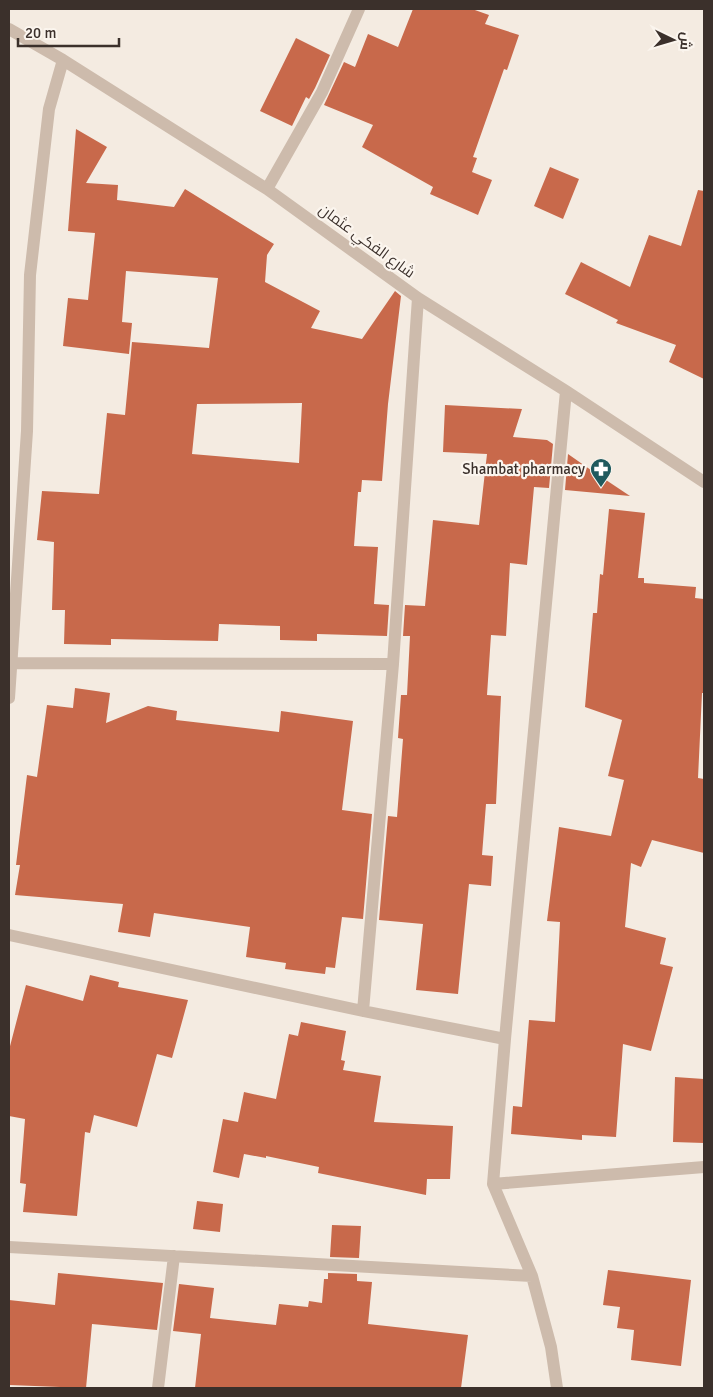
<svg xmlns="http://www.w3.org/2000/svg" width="713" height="1397" viewBox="0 0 713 1397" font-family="Signika,Cairo,sans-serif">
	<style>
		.building { fill: #c8694b; fill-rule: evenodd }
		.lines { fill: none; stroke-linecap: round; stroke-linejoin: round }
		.minor { stroke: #cdbbac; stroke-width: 12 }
		.labels { text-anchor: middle; stroke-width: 4.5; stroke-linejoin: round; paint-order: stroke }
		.street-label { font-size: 15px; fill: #3b302b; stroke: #fbf5ee }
		.poi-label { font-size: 15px; fill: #3b302b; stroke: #fbf5ee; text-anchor: end }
	</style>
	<rect width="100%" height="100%" fill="#f4ebe1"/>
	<!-- building -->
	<path class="building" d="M413,9H472L489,15L485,24L519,35L507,70L504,69L473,157L477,158L472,172L492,180L478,215L430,194L433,187L362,147L373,125L324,105L344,62L355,67L368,34L398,47Z
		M296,38L330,55L315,88L309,99L306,97L292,126L260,111Z
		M76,129L107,147L86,183L118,185L117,200L174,207L185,189L274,244L267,255L265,282L320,311L311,328L362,339L395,291L401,296L388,404L382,481L362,480L361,492H358L354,546L378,547L374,604L389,605L387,636L317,634V641L280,640V626L219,624L218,641L111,639V645L64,644L65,610H52L54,542L37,540L42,491L99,494L107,413L125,415L132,342L209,348L218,278L126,271L122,322L132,323L129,354L63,346L68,298L88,300L95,233L68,231ZM302,403L299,463L192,454L197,404Z
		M550,167L579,179L563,219L534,206Z
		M698,190L704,191V379L669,362L676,345L616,323L618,320L565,294L581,262L630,287L649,235L681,246Z
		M445,405L522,409L513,437L547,440L553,444L549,488L534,487L527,565L510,563L506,636L491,635L487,695L501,696L496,804H486L482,855L493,856L491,886L469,884L458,994L416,990L423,924L379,920L388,816L397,817L403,739L398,738L401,695H407L410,636H403L405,605L425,606L433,520L479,525L487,454L443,452Z
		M568,454L588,468L630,496L565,490Z
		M609,509L645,513L638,578H644V583L696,587L695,598L704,599V693H702L698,778L704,779V853L652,840L641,867L631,863L625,927L666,938L660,964L673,967L651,1051L623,1044L616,1137L582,1135V1140L511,1134L513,1106L522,1107L529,1020L555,1022L560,922L547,921L559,827L611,836L624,780L608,776L622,720L585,707L593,613H597L600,574L603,575Z
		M75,688L110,693L106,723L148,706L177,711L176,720L279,732L281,711L353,721L342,810L372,814L363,919L342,917L335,968L326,967L325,974L285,969L286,963L246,957L250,927L154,913L150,937L118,932L123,904L15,895L20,865H16L27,775L37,777L47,705L73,708Z
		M90,975L119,982L118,987L188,1000L172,1058L157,1054L137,1127L94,1115L90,1133L85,1132L77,1216L23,1212L26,1184L20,1183L25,1119L9,1116V1050L26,985L83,1001Z
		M301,1022L346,1031L341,1060L345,1061L343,1070L381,1076L374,1122L453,1126L450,1179H427L426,1195L318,1173L319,1167L266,1156V1158L244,1154L239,1178L213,1172L223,1119L238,1122L244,1092L276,1099L289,1034L298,1036Z
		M675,1077L704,1079V1143L673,1142Z
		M197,1201L223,1204L220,1232L193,1229Z
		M332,1225L361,1226L359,1258L330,1257Z
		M608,1270L691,1280L681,1366L631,1360L634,1330L617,1328L620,1307L603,1305Z
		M58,1273L163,1283L157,1330L92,1324L86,1388L9,1385V1300L55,1305Z
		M328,1273L357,1274V1281L372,1282L368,1324L468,1335L461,1388H195L201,1334L173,1331L179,1284L214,1288L210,1318L276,1325L279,1304L308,1307L309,1301L322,1303L324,1279H328Z"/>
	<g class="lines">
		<!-- minor -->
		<path class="minor" d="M9,29L63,60L267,189L418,298L566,391L704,482
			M267,189L322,92L359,9
			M9,663L393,664
			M9,698L27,431L30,275L49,109L63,60
			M9,935L363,1011L505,1039
			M363,1011L393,664L418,298
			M493,1184L704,1167
			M9,1247L532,1276
			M158,1388L174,1256
			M557,1388L551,1347L532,1276L493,1184L505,1039L566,391"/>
	</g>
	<!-- icons -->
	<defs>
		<g id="pharmacy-pin" transform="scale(1.125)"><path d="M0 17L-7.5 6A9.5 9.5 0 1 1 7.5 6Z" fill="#1f5a5e" stroke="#fbf5ee"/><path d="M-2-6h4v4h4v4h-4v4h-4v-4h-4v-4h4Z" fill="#fff"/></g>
	</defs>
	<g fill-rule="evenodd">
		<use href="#pharmacy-pin" x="601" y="469"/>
	</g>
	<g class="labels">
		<!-- street labels -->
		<g class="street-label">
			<text transform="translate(367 241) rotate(36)" y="5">شارع الفكي عثمان</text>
		</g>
		<!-- poi labels -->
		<g class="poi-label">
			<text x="585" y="474">Shambat pharmacy</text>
		</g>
	</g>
	<!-- border -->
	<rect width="713" height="1397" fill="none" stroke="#3b302b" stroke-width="20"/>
	<!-- north arrow -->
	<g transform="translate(673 40) rotate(95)" stroke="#fbf5ee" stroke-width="4" paint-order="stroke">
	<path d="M0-4L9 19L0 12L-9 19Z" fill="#3b302b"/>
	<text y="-8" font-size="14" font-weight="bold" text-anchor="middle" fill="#3b302b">ش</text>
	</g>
	<!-- scale -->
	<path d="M18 38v8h101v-8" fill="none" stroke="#3b302b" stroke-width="2.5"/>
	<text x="25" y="38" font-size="15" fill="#3b302b" stroke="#fbf5ee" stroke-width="4" paint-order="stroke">20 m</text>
</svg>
